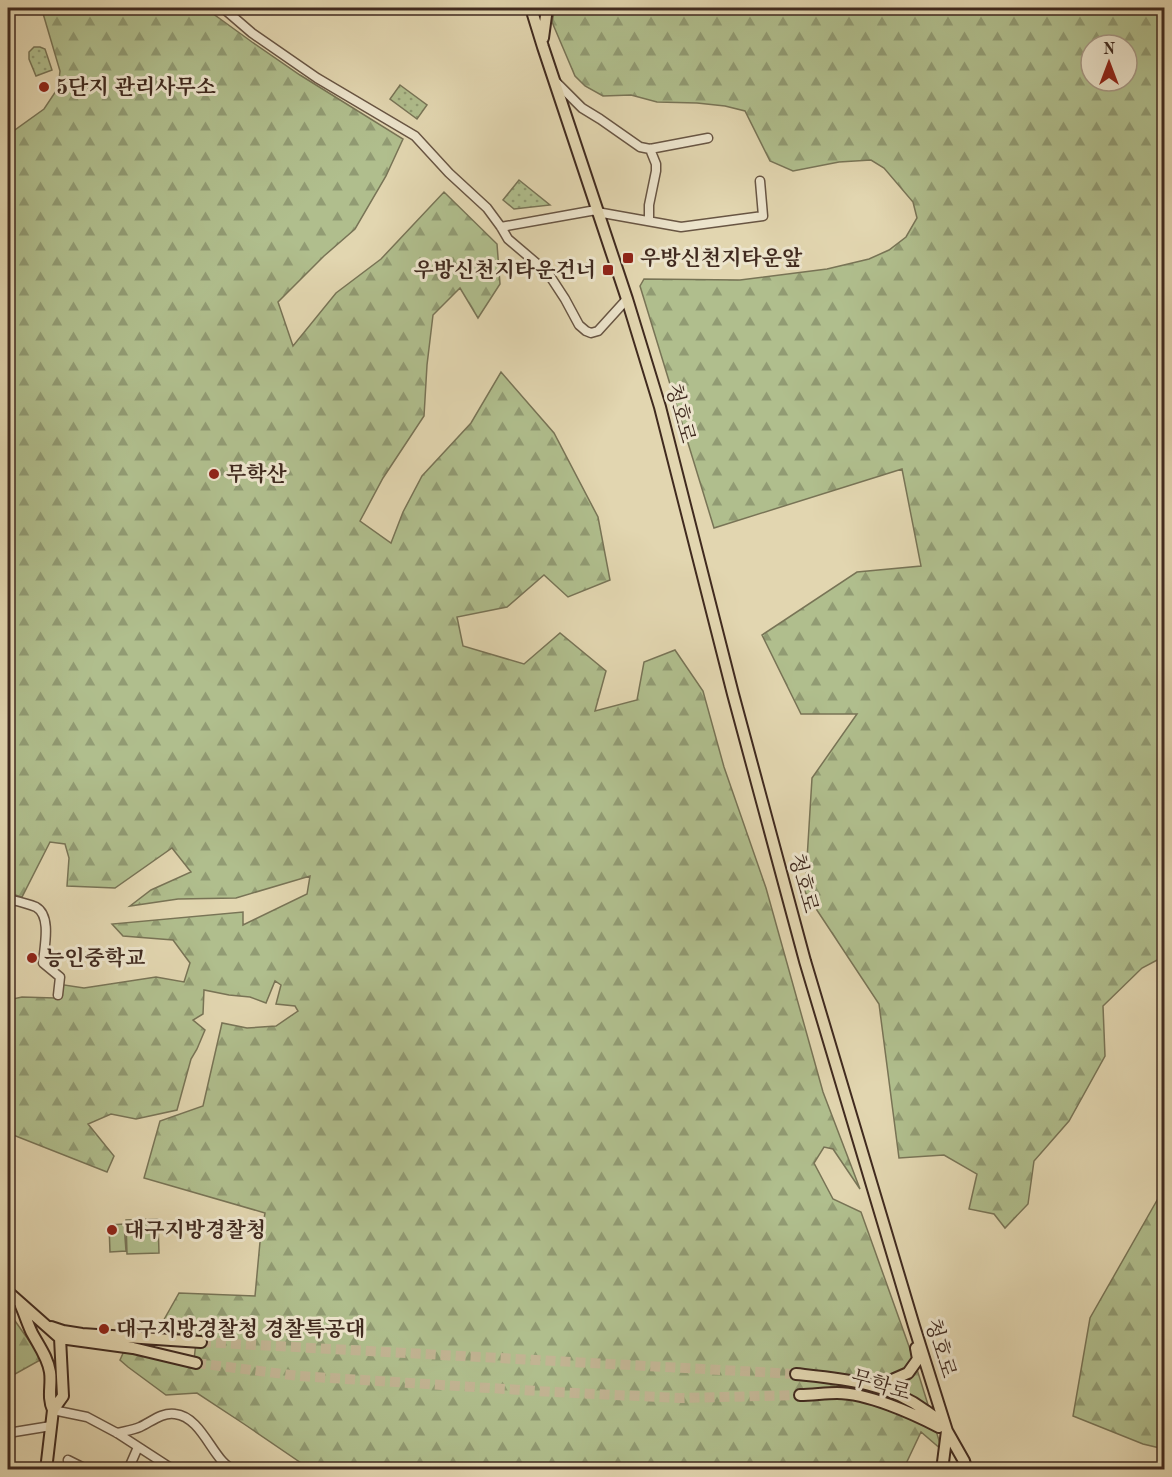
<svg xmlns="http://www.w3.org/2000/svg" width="1172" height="1477" viewBox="0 0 1172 1477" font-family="'Old Standard TT','Noto Serif KR',serif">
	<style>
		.grass { fill: url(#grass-dots); stroke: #787456; stroke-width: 1.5 }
		.forest { fill: url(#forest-firs); stroke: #787456; stroke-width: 1.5; fill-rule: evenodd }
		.pitch { fill: #b0be8d; stroke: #787456; stroke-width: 1.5 }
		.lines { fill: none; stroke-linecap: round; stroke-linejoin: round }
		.major-tunnel { stroke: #c2b493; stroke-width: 10; stroke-dasharray: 10 5; stroke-linecap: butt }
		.minor-casing { stroke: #685543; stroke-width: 11 }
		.major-casing { stroke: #402a1f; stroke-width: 14 }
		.minor { stroke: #ece4cc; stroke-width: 8 }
		.major { stroke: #e2d6b0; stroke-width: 10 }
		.poi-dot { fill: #8f2418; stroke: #ece4cc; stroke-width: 2 }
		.labels { text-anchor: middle; stroke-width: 6; stroke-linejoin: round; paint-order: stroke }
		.poi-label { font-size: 21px; font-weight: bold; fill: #402a1f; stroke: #ece4cc; text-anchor: start }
		.street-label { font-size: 21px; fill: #402a1f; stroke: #ece4cc }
	</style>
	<defs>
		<pattern id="grass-dots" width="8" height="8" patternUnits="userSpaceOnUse" patternTransform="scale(1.5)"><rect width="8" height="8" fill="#b0be8d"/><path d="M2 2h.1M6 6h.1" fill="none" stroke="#919b73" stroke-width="1.8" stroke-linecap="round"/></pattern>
		<pattern id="forest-firs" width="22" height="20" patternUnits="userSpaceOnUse" patternTransform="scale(1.5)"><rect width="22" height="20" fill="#b0be8d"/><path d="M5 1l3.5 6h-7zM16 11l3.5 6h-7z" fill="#919b73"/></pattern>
	</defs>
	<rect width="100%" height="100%" fill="#e2d6b0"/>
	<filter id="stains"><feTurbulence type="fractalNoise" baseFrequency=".00333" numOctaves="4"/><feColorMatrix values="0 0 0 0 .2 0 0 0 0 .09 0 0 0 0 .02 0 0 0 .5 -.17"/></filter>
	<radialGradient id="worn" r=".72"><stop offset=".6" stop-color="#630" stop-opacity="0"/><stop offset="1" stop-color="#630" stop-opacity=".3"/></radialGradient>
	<!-- grass -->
	<path class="grass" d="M34,47H40L45,49L52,70L36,76L29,59V52Z
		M400,85L427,105L417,119L390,99Z
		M519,180L550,205L514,209L503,200Z"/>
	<!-- forest -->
	<path class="forest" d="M51,8H205L252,42L300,75L403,139L386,176L355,229L324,256L278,302L293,346L336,293L381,259L444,192L497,244L500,284L478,318L460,288L433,315L427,365L424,416L383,478L360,521L391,543L403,512L422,476L471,423L501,372L554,433L598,517L610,580L568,597L544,575L507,607L457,617L463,646L524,664L560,633L606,671L595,711L637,700L644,662L675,650L703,691L724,767L766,888L823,1092L860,1189L833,1149L824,1147L814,1163L833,1199L861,1212L916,1366L942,1450L921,1432L903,1470H417L401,1463L395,1469H310L244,1424L197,1393L166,1395L128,1367L120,1360L124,1351L142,1354L193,1368L197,1334L157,1332L179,1293L255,1296L260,1242L265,1213L144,1178L160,1121L203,1106L222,1023L247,1028L276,1026L298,1011L295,1006L276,1004L281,985L275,981L266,1003L250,997L229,995L204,990L203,1014L193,1020L205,1030L197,1049L191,1059L177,1110L136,1119L111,1114L88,1124L114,1156L107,1172L8,1133V1000L22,997L55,998L58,984L84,988L156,977L184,982L190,963L173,940L123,936L112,924L243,912V925L307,894L310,876L236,898L178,899L130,906L151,890L191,872L172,848L115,888L67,886L69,858L65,844L50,842L22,897L8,893V135L44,109L58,88L60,71L42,10Z
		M555,8H1164V873L1159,879L1161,958L1142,968L1103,1006L1105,1056L1069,1121L1034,1161L1028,1204L1005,1228L994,1214L969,1209L977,1174L944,1155L899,1158L879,1004L805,892L812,778L857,714H801L762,635L857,572L921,566L902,469L714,528L640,286L644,279L740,280L827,269L869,259L889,250L906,237L917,218L913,202L884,168L871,160L839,162L793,171L770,161L745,111L725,106L697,103L657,102L631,95L603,96L585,86L575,76L552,22ZM1091,45H1127V81H1091Z
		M1164,1188V1449L1143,1444L1073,1416L1090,1318Z
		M8,1311L42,1359L8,1378Z"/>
	<!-- pitch -->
	<path class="pitch" d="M158,1219L159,1253L127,1254L126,1220Z
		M124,1224L126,1251L110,1252L109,1225Z"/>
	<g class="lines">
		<!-- major-tunnel -->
		<path class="major-tunnel" d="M201,1342L796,1374
			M196,1363L299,1376L553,1392L680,1398L800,1395"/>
		<!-- minor casing -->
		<g class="minor-casing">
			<path id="minor" d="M223,8L252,33L317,78L415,136L449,173L487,208L501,227L508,239L548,273L565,299L579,325L586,331L591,333L598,331L627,299
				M555,81L582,108L600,119L640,147L650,149L708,138
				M597,212L681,227L763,216L760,181
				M649,221V205L656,171V164L650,149
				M501,227L596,210
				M8,899C17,901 27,903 36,907C52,916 44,948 43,963L60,977L58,995
				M53,1410L87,1417L117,1433L174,1470
				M8,1433L51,1426
				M117,1433C125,1431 133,1430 140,1427C151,1422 162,1412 175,1414C204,1417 214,1466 236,1470
				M8,1452L9,1449L10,1433
				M68,1460L88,1470
				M128,1470L138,1447"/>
		</g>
		<!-- major casing -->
		<g class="major-casing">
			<path id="major" d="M531,8L543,47L627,299L660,407L733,694L805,961L914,1326L947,1431L964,1461L967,1470
				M543,38L547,8
				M8,1292L60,1338L133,1348L196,1363
				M21,1306C25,1315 28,1325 32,1333C39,1346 48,1358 50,1372C52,1385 47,1397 53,1410
				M51,1327L63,1331L82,1334L201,1342
				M796,1374C843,1379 887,1382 926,1411C932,1415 938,1419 943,1426
				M873,1385L892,1380L908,1373L918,1359L916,1348
				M800,1395C812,1395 825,1393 837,1393C867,1393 912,1413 939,1427
				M46,1470L53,1410L63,1396L60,1338L58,1332
				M942,1470L947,1431"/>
		</g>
		<!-- minor -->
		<use href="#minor" class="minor"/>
		<!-- major -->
		<use href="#major" class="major"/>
	</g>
	<!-- markers -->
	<g class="poi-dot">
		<circle cx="44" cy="87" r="6"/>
		<rect x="622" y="252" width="12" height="12" rx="3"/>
		<rect x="602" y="264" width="12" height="12" rx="3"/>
		<circle cx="214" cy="474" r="6"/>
		<circle cx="32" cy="958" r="6"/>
		<circle cx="112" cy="1230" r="6"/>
		<circle cx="104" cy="1329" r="6"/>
	</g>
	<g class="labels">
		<!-- poi labels -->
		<g class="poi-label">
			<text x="56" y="94">5단지 관리사무소</text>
			<text x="640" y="265">우방신천지타운앞</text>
			<text x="596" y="277" text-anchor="end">우방신천지타운건너</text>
			<text x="226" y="481">무학산</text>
			<text x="44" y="965">능인중학교</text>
			<text x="124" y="1237">대구지방경찰청</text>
			<text x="116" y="1336">대구지방경찰청 경찰특공대</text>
		</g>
		<!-- street labels -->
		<g class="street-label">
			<text transform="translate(681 413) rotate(75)" y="7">청호로</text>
			<text transform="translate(804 883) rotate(75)" y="7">청호로</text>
			<text transform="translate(941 1348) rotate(73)" y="7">청호로</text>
			<text transform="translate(881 1385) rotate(16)" y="7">무학로</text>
		</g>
	</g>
	<!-- margin -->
	<rect width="1172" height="1477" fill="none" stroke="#e2d6b0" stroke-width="30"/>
	<rect x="9" y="9" width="1154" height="1459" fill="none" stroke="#402a1f" stroke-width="3"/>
	<rect x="15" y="15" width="1142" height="1447" fill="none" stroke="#402a1f" stroke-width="1.5"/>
	<!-- north arrow -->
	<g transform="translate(1109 63)"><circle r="28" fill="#ece4cc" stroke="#a79a87" stroke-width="1.5"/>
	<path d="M0-4.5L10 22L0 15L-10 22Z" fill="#8f2418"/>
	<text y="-9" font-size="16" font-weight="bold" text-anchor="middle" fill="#402a1f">N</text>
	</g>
	<rect width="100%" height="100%" filter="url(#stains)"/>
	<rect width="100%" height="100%" fill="url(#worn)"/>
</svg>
